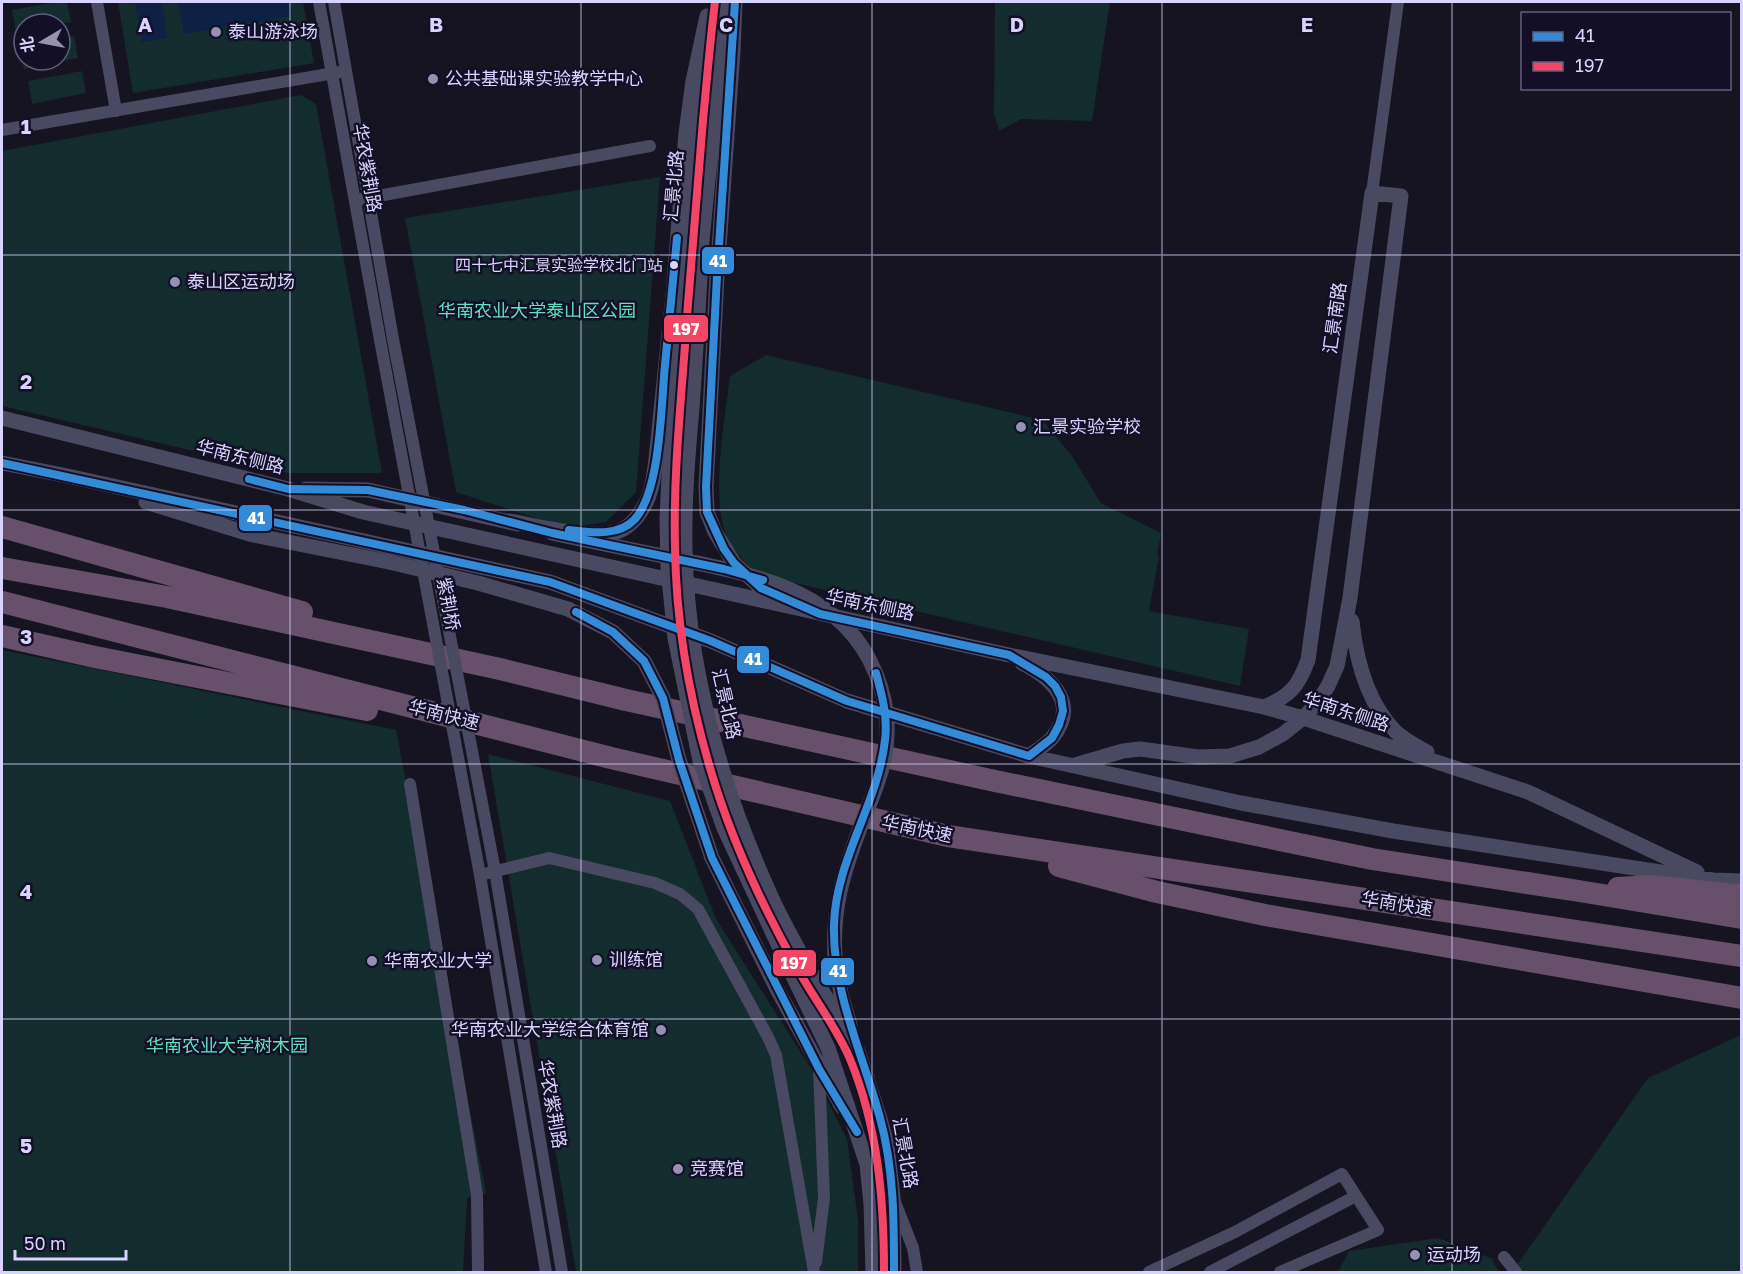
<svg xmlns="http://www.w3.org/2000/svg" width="1743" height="1274" viewBox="0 0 1743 1274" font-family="'Golos Text','Noto Sans SC',sans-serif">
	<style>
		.green { fill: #132c2d }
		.water { fill: #0d2144 }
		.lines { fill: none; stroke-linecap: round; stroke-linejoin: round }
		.minor { stroke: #4a4962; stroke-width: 12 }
		.tertiary { stroke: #4a4962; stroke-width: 15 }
		.motorway { stroke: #67516a; stroke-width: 22 }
		.minor-bridge { stroke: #4a4962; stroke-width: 12 }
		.tertiary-bridge { stroke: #4a4962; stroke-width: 15 }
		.bus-1-casing { stroke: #130f26; stroke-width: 12 }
		.bus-2-casing { stroke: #130f26; stroke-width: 12 }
		.bus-1 { stroke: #338bd7; stroke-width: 8 }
		.bus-2 { stroke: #f34667; stroke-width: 8 }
		.grid { fill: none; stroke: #d9d4ff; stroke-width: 1.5; stroke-opacity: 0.55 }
		.poi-dot { fill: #9591b1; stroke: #130f26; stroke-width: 2 }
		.bus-dot { fill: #d9d4ff; stroke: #130f26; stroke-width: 2 }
		.labels { text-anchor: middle; stroke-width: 5; stroke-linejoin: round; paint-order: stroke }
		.bus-label { font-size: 16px; fill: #d9d4ff; stroke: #130f26; text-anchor: end }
		.poi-label { font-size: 18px; fill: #d9d4ff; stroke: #130f26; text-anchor: start }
		.street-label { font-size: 18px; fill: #d9d4ff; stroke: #130f26 }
		.park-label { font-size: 18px; fill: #5fe0c0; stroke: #130f26 }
		.grid-label { font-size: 20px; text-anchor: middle; font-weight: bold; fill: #d9d4ff; stroke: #130f26; stroke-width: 5; stroke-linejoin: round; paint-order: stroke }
		.line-badge { stroke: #130f26; stroke-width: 2 }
		.badge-label { font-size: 16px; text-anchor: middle; font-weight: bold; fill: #fff }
	</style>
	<rect width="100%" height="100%" fill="#161421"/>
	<!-- green -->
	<path class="green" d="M57,2H67L71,22L60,24H24V31L16,33L12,10Z
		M118,2H303L314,63L133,93Z
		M995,2H1110L1092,121L1021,119L999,131L994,114Z
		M74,36L78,58L24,69L19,47L24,46V60H60V39Z
		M82,71L86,93L32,104L28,81Z
		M301,95L316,104L382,473H288L2,406V151Z
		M660,177L636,492L606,522L566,528L456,492L405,218Z
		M766,355L1042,420L1072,456L1101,503L1161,533L1157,556L1159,557L1149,611L1249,629L1240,686L756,574C747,563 733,551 727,537C710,499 725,419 730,376Z
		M2,650L396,730L486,1193L467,1198L463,1272H2Z
		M488,754L670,801L716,919L812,1070L847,1139L858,1220V1272H576Z
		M1741,1035V1272H1523L1517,1265L1648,1078Z
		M1438,1238L1491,1258L1499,1272H1338L1349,1251Z"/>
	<!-- water -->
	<path class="water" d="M135,2H162L167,38L142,42Z
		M178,2H290L292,16L184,34Z"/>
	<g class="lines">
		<!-- minor -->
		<path class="minor" d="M97,2L116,111
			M319,2L380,340
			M334,2L393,339
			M2,130L346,71
			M1372,193L1398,2
			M362,199L650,146
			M410,784L477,1195L478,1272
			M495,871L562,1272
			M895,1202L913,1248L917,1272
			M1504,1257L1516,1272
			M816,1262L824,1198L819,1069
			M546,1272L480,875L549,858L655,883L680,894L698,909L768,1037L776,1055L814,1272
			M1149,1272L1235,1232L1342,1174L1378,1230L1280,1272
			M1210,1272L1356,1196"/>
		<!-- tertiary -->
		<path class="tertiary" d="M735,2L733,51L717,276L706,487L707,512L715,532L734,563L761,588L787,599
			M689,239L703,76
			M702,240L726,2
			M2,418L288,489L363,512L1009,655L1264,707L1303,718L1528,792L1697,872
			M2,463L63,475L550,582L711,641L847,701L1029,756L1241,803L1393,831L1713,880L1742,881
			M306,489L368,490L518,524
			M146,502L253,535L389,562
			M509,521C539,526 587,539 616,532C627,529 637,519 643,508C652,494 654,475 656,459L673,295L686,133L693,81L707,16
			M1352,621C1356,659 1367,703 1396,732C1405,740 1416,746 1427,752
			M1022,663C1052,678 1080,704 1052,738C1046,745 1037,750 1029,756
			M1075,765L1123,751L1140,749L1198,757L1230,756L1259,747L1283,734L1303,718L1317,703L1328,686L1337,666L1350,598L1401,196L1372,193L1308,660C1298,687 1290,696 1264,707
			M835,957L841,994L850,1025
			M808,967L858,1051L880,1119L887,1145L893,1197L894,1272
			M791,972L828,1048L867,1164L871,1204L873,1272
			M778,991L842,1107"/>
		<!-- motorway -->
		<path class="motorway" d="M2,527L302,612
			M2,568L167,597L500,669L626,700L995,781L1372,859L1579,891L1742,918
			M2,602L611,758L948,836L1742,956
			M2,636L95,657L367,710
			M1059,866L1157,892L1265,915L1742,998
			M1618,888L1652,886L1742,896"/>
		<!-- minor-bridge -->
		<path class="minor-bridge" d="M393,339L495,871
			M380,340L480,875"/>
		<!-- tertiary-bridge -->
		<path class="tertiary-bridge" d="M689,239L670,459L667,518L668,568L675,638L700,761L724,828L791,972
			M702,240C699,296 696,352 692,408C688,454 684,501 685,548C687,668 721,786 770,894C781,919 795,943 808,967
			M552,533C593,542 633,550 673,558C754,575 842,589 876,674C888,703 890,734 883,764C878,786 868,807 860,828C843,873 832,909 835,957
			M389,562L478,583L568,609L613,632L644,661L663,698L679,760L712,858L778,991"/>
		<!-- bus-1 casing -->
		<g class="bus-1-casing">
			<path id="bus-1" d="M2,463L550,582L711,641L847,701L1029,756L1052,738L1059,725L1063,711L1061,697L1055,686L1046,677L1009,655L820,614L761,588L734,563L724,549L707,512L706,487L717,276L735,2
				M249,479L288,489L368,490L464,510L552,533L724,569L763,580
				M569,530C590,532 618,537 634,520C661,492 661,404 665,365C669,323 673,280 677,238
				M576,612L613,632L644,661L663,698L679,760L712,858L819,1069L857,1132
				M876,673C882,695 888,717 885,740C878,804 836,859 834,924C832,992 863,1054 880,1118C894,1169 894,1220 894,1272"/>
		</g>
		<!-- bus-2 casing -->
		<g class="bus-2-casing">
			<path id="bus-2" d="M715,2C710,41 707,80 703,120C698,185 692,251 687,317C682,394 673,470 675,547C676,622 689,697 710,768C731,840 763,908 800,973C816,1002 837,1028 850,1059C878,1127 884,1199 884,1272"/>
		</g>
		<!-- bus-1 -->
		<use href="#bus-1" class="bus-1"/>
		<!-- bus-2 -->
		<use href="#bus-2" class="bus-2"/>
	</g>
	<!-- grid -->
	<path class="grid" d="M290,2V1272M581,2V1272M872,2V1272M1162,2V1272M1452,2V1272M2,255H1742M2,510H1742M2,764H1742M2,1019H1742"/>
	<!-- markers -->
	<g class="poi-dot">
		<circle cx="216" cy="32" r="6"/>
		<circle cx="433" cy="79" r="6"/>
		<circle cx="175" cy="282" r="6"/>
		<circle cx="1021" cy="427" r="6"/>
		<circle cx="597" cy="960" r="6"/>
		<circle cx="372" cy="961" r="6"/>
		<circle cx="661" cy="1030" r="6"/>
		<circle cx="678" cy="1169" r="6"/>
		<circle cx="1415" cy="1255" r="6"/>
	</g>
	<circle class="bus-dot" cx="674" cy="265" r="5"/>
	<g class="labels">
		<!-- bus labels -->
		<g class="bus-label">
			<text x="663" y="271">四十七中汇景实验学校北门站</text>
		</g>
		<!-- poi labels -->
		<g class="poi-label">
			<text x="228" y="38">泰山游泳场</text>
			<text x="445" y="85">公共基础课实验教学中心</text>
			<text x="187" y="288">泰山区运动场</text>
			<text x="1033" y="433">汇景实验学校</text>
			<text x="609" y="966">训练馆</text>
			<text x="384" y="967">华南农业大学</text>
			<text x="649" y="1036" text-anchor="end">华南农业大学综合体育馆</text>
			<text x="690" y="1175">竞赛馆</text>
			<text x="1427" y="1261">运动场</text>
		</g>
		<!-- street labels -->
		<g class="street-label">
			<text transform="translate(367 168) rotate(80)" y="6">华农紫荆路</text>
			<text transform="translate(674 186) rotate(-85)" y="6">汇景北路</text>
			<text transform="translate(1335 318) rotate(-82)" y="6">汇景南路</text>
			<text transform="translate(240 457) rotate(14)" y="6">华南东侧路</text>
			<text transform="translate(448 604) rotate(79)" y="6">紫荆桥</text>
			<text transform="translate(870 605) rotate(12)" y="6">华南东侧路</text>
			<text transform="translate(726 704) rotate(77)" y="6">汇景北路</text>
			<text transform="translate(1346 712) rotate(18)" y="6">华南东侧路</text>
			<text transform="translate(444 715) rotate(14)" y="6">华南快速</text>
			<text transform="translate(917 829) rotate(12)" y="6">华南快速</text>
			<text transform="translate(1397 904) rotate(9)" y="6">华南快速</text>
			<text transform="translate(552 1104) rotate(80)" y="6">华农紫荆路</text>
			<text transform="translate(905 1153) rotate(80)" y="6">汇景北路</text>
		</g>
		<!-- park labels -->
		<g class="park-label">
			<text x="537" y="317">华南农业大学泰山区公园</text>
			<text x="227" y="1052">华南农业大学树木园</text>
		</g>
	</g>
	<g class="grid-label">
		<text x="145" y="32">A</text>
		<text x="436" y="32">B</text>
		<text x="726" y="32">C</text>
		<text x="1017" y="32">D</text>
		<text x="1307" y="32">E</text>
		<text x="26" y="134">1</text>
		<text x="26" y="389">2</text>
		<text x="26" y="644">3</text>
		<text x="26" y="899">4</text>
		<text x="26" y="1153">5</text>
	</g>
	<g class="line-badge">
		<rect x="701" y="246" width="34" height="29" rx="6" fill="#338bd7"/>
		<rect x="663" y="314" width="46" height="29" rx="6" fill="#f34667"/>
		<rect x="238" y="504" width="35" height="28" rx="6" fill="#338bd7"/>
		<rect x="736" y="645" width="34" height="29" rx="6" fill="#338bd7"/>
		<rect x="772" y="949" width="45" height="28" rx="6" fill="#f34667"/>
		<rect x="820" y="957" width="35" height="29" rx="6" fill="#338bd7"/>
	</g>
	<g class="badge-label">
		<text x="718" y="267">41</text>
		<text x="686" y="335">197</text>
		<text x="256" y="524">41</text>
		<text x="753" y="665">41</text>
		<text x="794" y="969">197</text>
		<text x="838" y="977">41</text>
	</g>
	<!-- border -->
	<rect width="1743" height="1274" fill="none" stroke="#d9d4ff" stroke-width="6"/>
	<!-- legend -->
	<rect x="1521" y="12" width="210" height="78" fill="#130f26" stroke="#625e7d" stroke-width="1.5"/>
	<rect x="1533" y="32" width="30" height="9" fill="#338bd7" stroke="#625e7d" stroke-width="1.5"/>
	<text x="1575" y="42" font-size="18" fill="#d9d4ff">41</text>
	<rect x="1533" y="62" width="30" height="9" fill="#f34667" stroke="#625e7d" stroke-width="1.5"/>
	<text x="1575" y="72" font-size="18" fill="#d9d4ff">197</text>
	<!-- north arrow -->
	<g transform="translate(42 42) rotate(260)"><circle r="28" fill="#130f26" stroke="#625e7d" stroke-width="1.5"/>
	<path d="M0-4.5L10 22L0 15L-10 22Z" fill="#9591b1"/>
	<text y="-9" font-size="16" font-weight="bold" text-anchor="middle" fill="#d9d4ff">北</text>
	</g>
	<!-- scale -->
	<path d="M15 1250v9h111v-9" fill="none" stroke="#d9d4ff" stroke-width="3"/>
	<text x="24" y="1250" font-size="18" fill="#d9d4ff" stroke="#130f26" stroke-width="4.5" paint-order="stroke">50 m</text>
</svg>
